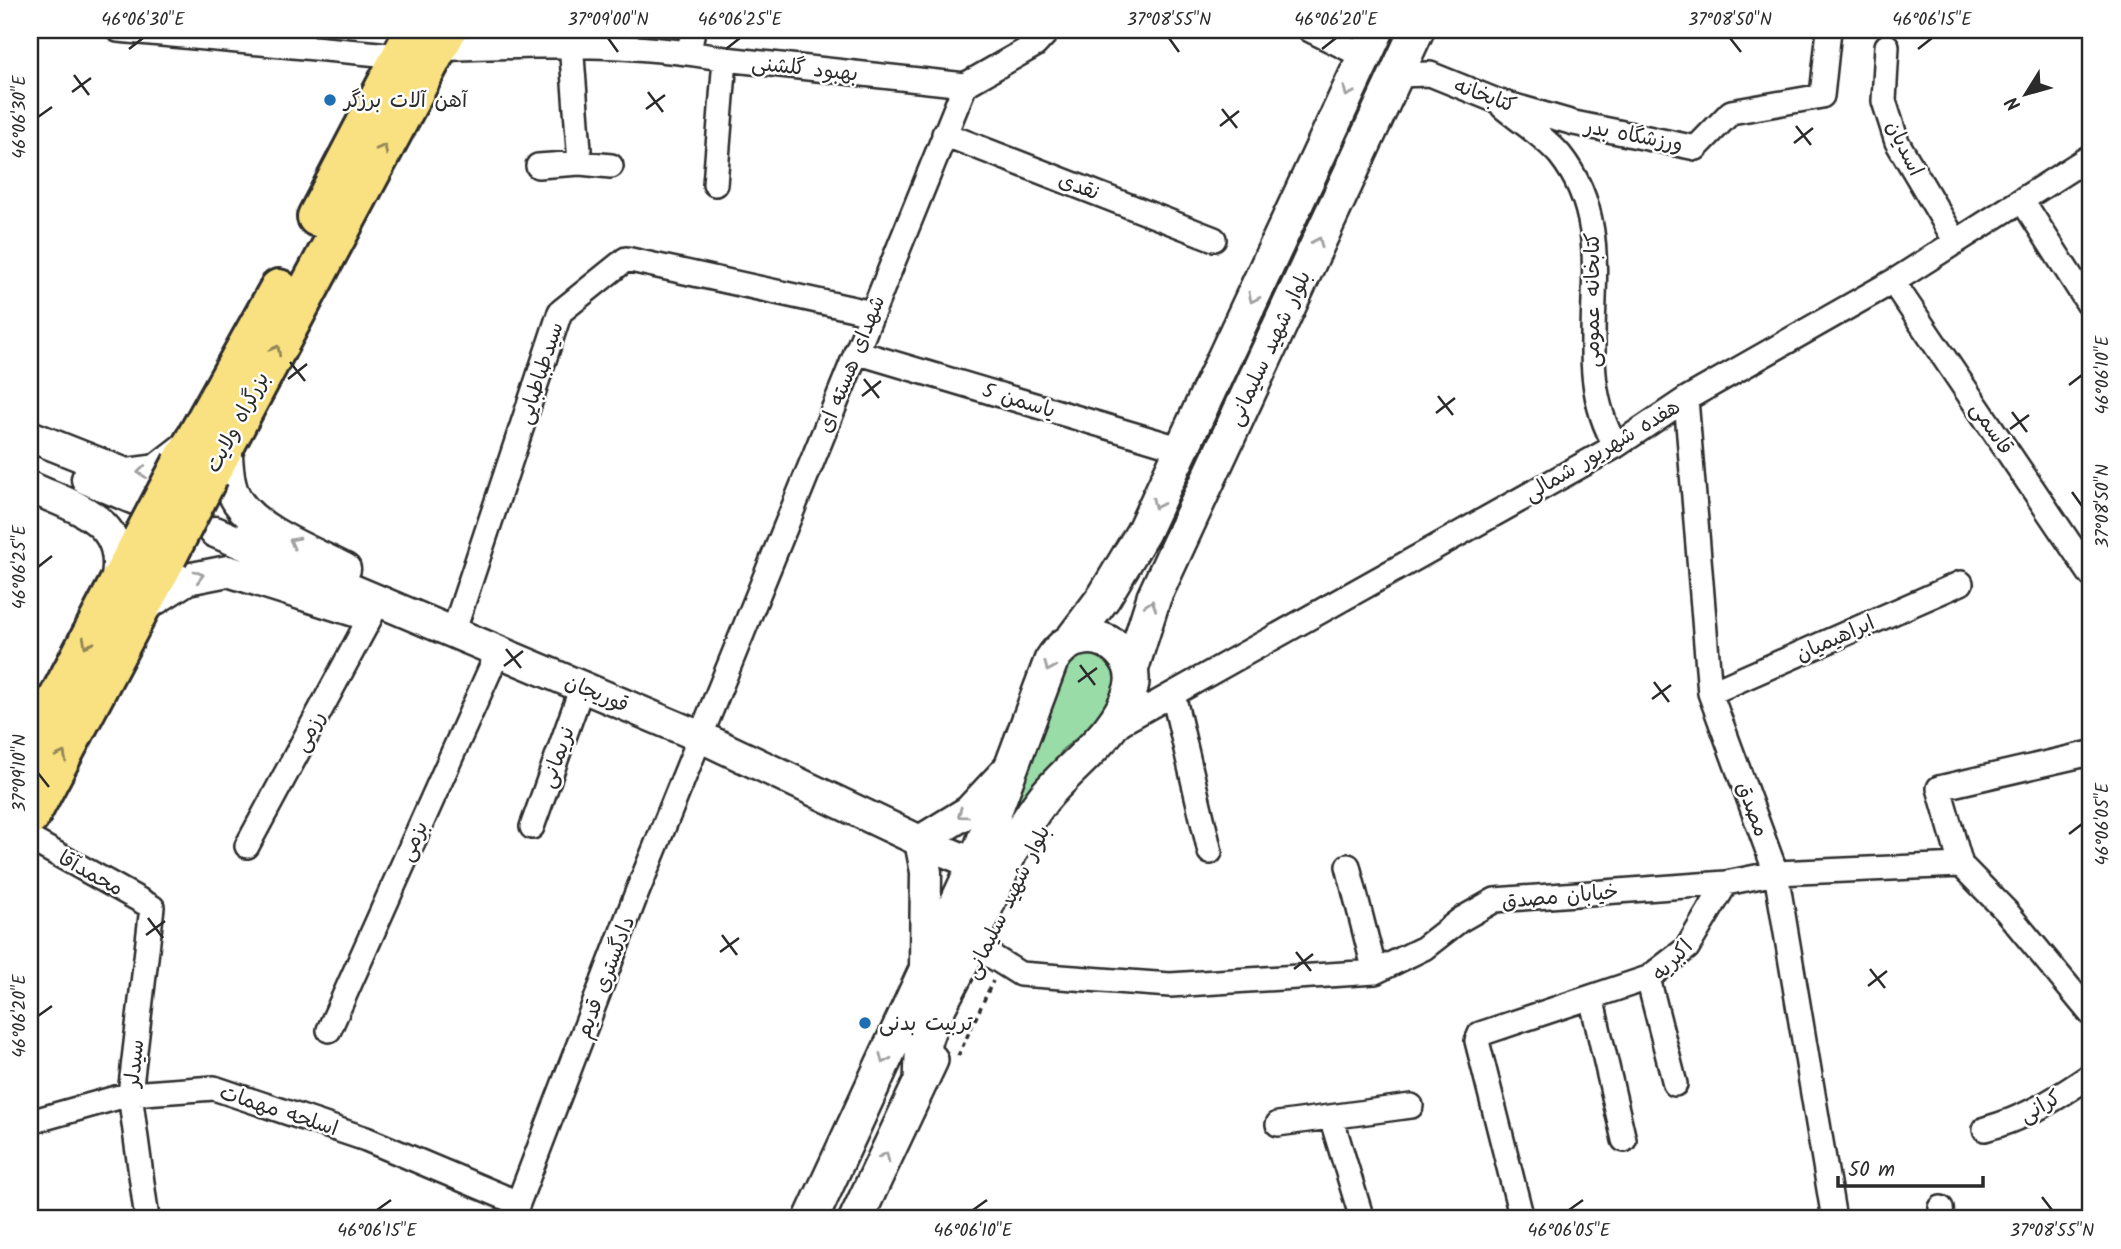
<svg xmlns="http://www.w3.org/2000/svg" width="2121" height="1249" viewBox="0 0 2121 1249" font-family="Kalam,'Playpen Sans Arabic',sans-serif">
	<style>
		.green { fill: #99dca8; stroke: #62846a; stroke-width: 2 }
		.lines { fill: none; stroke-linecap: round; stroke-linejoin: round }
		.minor-casing { stroke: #2b2b2b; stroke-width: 28 }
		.tertiary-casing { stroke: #2b2b2b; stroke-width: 35 }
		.secondary-casing { stroke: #2b2b2b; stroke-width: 38 }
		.trunk-casing { stroke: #2b2b2b; stroke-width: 44 }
		.path { stroke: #2b2b2b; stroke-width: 3.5; stroke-dasharray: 5 5; stroke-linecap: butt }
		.minor { stroke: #fff; stroke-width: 23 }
		.tertiary { stroke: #fff; stroke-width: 30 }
		.secondary { stroke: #fff; stroke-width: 33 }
		.trunk { stroke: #f9e181; stroke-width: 38 }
		.trunk-bridge-casing { stroke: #2b2b2b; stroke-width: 44; stroke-linecap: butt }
		.trunk-bridge { stroke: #f9e181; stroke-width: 38 }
		.oneway { stroke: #a0a0a0 }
		.oneway2 { stroke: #928656 }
		.ticks { fill: none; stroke: #2b2b2b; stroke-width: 2.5 }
		.poi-dot { fill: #1f6fb2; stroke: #fff; stroke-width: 2.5 }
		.labels { text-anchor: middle; stroke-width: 5; stroke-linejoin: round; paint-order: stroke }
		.street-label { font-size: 21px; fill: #2b2b2b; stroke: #fff }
		.poi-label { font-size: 21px; fill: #2b2b2b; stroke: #fff; text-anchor: start }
		.neatline { fill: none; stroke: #2b2b2b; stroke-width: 2.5 }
		.ticks-label { font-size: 18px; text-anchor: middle; fill: #2b2b2b }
	</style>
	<rect width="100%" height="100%" fill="#fff"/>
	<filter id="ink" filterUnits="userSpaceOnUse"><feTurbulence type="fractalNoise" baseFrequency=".0143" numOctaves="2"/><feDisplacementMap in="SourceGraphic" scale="14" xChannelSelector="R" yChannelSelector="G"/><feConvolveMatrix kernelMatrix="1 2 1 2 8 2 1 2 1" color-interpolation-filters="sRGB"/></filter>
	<g filter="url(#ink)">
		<!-- green -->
		<path class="green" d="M1091,653C1110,660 1114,672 1120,691L1107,715L1063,749L1008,839L1000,838L1030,748L1071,655Z"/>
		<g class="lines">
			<!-- minor casing -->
			<g class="minor-casing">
				<path id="minor" d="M118,30L401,56
					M1310,30L1365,57
					M571,43L580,163
					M1887,46L1884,101L1897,142L1956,242
					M437,49C534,45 629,41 725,59L965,85
					M689,53L693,30
					M1396,75L1430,74L1497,101L1574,123L1696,148L1731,112L1822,96L1829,30
					M1503,107C1521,122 1545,137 1560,155C1631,244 1561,355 1616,446
					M944,134L1214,239
					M538,166L580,163L611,166
					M715,184L725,59
					M2022,200L2091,308
					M1893,282L2091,575
					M856,352L1182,449
					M1686,399L1710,693L1776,873L1834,1219
					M453,633L560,312L626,259L872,313
					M1710,693L1961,583
					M1173,694L1210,852
					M1112,728L1616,446L1686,399L1899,278L2091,156
					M532,827L582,687
					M30,839L152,907L130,1094L147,1219
					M247,846L371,616
					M1961,865L1939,788L2091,753
					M1348,866L1375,972
					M985,952L1020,974L1170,985L1375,972L1424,948L1460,920L1495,900L1726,883L1776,873L1961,865L2006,911L2091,1014
					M1591,997L1624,1140
					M329,1030L498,652
					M1675,1084L1648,978L1687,948L1726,883
					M1331,1117L1362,1219
					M30,1122L130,1094L214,1088L366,1139L518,1203
					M1278,1124L1411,1106
					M1985,1129C2026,1118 2056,1099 2091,1075
					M1941,1208L1942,1219
					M512,1219L636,895L965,85L1035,45L1049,30
					M1522,1219L1477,1041L1480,1034L1648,978"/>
			</g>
			<!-- tertiary casing -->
			<g class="tertiary-casing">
				<path id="tertiary" d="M30,436L126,474L156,470L187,446
					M226,444C228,463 227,486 238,502C258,532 313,552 345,569
					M87,479L135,499
					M30,487C77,509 129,519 116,583
					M215,532L701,737L920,841L975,864
					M140,609L187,579L228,571L361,613
					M925,968L926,872L920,841L969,811L1011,766"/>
			</g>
			<!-- secondary casing -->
			<g class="secondary-casing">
				<path id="secondary" d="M1071,641L1104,597L1143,532L1377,30
					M1131,670L1154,597L1417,30
					M811,1219L975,864L1051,661C1059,648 1069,639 1084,638C1111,634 1138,661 1131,688C1120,733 1071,764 1043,799C1007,845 989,904 965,956C953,983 931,1016 924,1043C921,1054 922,1068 921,1080
					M856,1219L931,1060"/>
			</g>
			<!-- trunk casing -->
			<g class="trunk-casing">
				<path id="trunk" d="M317,217L415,30
					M182,463L279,289
					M209,475L447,30
					M30,752L142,539
					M30,816L167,557"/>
			</g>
			<!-- path -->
			<path class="path" d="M958,1056L993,981"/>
			<!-- minor -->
			<use href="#minor" class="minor"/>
			<!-- tertiary -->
			<use href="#tertiary" class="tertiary"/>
			<!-- secondary -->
			<use href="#secondary" class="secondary"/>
			<!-- trunk -->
			<use href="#trunk" class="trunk"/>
			<!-- trunk-bridge casing -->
			<g class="trunk-bridge-casing">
				<path id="trunk-bridge" d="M142,539L182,463
					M167,557L209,475"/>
			</g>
			<!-- trunk-bridge -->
			<use href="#trunk-bridge" class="trunk-bridge"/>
		</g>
		<!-- one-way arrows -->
		<defs><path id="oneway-chevron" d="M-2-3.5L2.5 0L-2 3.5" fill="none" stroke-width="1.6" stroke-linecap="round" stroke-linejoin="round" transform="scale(1.75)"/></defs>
		<g class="oneway">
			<use href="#oneway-chevron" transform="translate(1348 92) rotate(115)"/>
			<use href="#oneway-chevron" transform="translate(1318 242) rotate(-65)"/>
			<use href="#oneway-chevron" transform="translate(1253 298) rotate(115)"/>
			<use href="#oneway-chevron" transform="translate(142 472) rotate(173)"/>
			<use href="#oneway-chevron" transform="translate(1157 504) rotate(115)"/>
			<use href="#oneway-chevron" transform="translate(294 542) rotate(-152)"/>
			<use href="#oneway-chevron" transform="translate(199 576) rotate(-15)"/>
			<use href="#oneway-chevron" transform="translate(1151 605) rotate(-72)"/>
			<use href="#oneway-chevron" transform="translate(1049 667) rotate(113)"/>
			<use href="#oneway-chevron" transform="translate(962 814) rotate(144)"/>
			<use href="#oneway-chevron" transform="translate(884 1059) rotate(114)"/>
			<use href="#oneway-chevron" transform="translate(885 1157) rotate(-65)"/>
		</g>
		<g class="oneway2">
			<use href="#oneway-chevron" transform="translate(383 149) rotate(-62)"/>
			<use href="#oneway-chevron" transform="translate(276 350) rotate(-62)"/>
			<use href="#oneway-chevron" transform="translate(87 643) rotate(118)"/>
			<use href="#oneway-chevron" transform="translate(62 756) rotate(-62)"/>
		</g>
	</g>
	<!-- ticks -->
	<path class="ticks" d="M608,38L618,52M1169,38L1179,52M1730,38L1741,52M129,49L143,38M726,49L740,38M1322,49L1336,38M1918,49L1932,38M74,75L89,95M72,92L91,78M648,92L663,112M646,109L665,95M1222,109L1237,128M38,117L52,107M1220,126L1239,111M1796,126L1811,145M1794,143L1813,128M290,362L305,381M288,379L307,364M864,379L879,398M2069,385L2082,375M862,396L881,381M1438,396L1453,415M2012,412L2027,432M1436,413L1455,398M2010,429L2029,415M2072,492L2082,506M38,567L52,556M506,649L521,668M1080,665L1095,685M504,666L523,651M1078,682L1097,668M1654,682L1669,702M1652,699L1671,685M38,773L49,787M2069,834L2082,824M148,918L163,938M146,935L165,921M722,935L737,955M720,952L739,938M1296,952L1311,971M1294,969L1313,954M1870,969L1885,988M1868,986L1887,971M38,1016L52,1006M2042,1197L2052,1210M377,1210L391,1200M973,1210L987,1200M1569,1210L1583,1200"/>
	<!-- markers -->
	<g class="poi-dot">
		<circle cx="330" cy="100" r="7"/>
		<circle cx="865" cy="1023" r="7"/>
	</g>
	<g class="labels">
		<!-- street labels -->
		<g class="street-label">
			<text transform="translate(805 68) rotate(6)" y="7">بهبود گلشنی</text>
			<text transform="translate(1485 95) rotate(20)" y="7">کتابخانه</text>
			<text transform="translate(1634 135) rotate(11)" y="7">ورزشگاه بدر</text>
			<text transform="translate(1905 148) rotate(64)" y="7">اسدیان</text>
			<text transform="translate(1079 186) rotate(21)" y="7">نقدی</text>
			<text transform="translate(1592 300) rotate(-90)" y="7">کتابخانه عمومی</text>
			<text transform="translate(1269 348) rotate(-65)" y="7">بلوار شهید سلیمانی</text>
			<text transform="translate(851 364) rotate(-68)" y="7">شهدای هسته ای</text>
			<text transform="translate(540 373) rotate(-72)" y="7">سیدطباطبایی</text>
			<text transform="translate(1019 400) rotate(17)" y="7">یاسمن 5</text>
			<text transform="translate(237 422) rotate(-62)" y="7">بزرگراه ولایت</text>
			<text transform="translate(1992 428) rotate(56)" y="7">قاسمی</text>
			<text transform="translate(1602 450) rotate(-31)" y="7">هفده شهریور شمالی</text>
			<text transform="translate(1835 638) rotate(-24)" y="7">ابراهیمیان</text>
			<text transform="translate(597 693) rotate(23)" y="7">قوریجان</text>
			<text transform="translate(309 731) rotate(-62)" y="7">رزمی</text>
			<text transform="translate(557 757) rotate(-70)" y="7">نریمانی</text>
			<text transform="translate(1753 809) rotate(70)" y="7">مصدق</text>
			<text transform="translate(413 841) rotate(-66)" y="7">بزمی</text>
			<text transform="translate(91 873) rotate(29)" y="7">محمدآقا</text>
			<text transform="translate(1560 896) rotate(-5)" y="7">خیابان مصدق</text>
			<text transform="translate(1007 902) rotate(-64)" y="7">بلوار شهید سلیمانی</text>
			<text transform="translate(1672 960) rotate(-46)" y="7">اکبریه</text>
			<text transform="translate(605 977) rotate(-69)" y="7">دادگستری قدیم</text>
			<text transform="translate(134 1063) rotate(-84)" y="7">سیدلر</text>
			<text transform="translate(2040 1106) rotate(-30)" y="7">کرانی</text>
			<text transform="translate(279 1110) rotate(18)" y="7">اسلحه مهمات</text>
		</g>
		<!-- poi labels -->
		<g class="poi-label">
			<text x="344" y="107">آهن آلات برزگر</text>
			<text x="879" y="1030">تربیت بدنی</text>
		</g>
	</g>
	<!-- margin -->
	<rect width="2121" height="1249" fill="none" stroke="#fff" stroke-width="77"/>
	<!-- north arrow -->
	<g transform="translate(2026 94) rotate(233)" stroke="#ffffff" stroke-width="5" paint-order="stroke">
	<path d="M0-5L12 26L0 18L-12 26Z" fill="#2b2b2b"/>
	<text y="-10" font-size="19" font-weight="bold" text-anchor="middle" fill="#2b2b2b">N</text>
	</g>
	<!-- scale -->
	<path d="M1838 1176v10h145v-10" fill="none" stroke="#2b2b2b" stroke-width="3.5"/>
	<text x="1848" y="1176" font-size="21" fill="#2b2b2b" stroke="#ffffff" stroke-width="5" paint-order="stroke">50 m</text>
	<rect x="38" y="38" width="2044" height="1172" class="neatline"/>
	<g class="ticks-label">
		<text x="143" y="25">46°06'30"E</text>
		<text x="608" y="25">37°09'00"N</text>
		<text x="740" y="25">46°06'25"E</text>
		<text x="1169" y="25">37°08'55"N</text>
		<text x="1336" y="25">46°06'20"E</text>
		<text x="1730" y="25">37°08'50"N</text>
		<text x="1932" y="25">46°06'15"E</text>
		<text transform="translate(19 117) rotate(-90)" y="6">46°06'30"E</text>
		<text transform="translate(2102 375) rotate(-90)" y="6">46°06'10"E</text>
		<text transform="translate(2102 506) rotate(-90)" y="6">37°08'50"N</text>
		<text transform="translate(19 567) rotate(-90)" y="6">46°06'25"E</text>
		<text transform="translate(19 773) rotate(-90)" y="6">37°09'10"N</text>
		<text transform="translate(2102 824) rotate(-90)" y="6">46°06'05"E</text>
		<text transform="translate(19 1016) rotate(-90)" y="6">46°06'20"E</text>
		<text x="377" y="1236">46°06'15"E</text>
		<text x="973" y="1236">46°06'10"E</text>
		<text x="1569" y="1236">46°06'05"E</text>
		<text x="2052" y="1236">37°08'55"N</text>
	</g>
</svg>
